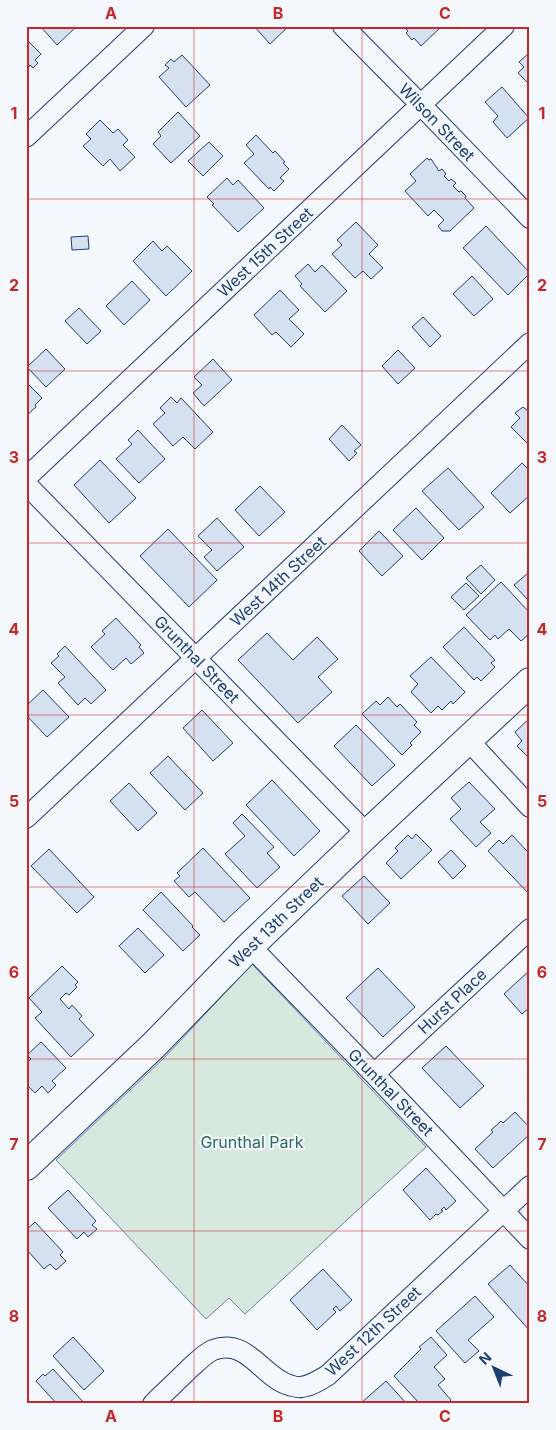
<svg xmlns="http://www.w3.org/2000/svg" width="556" height="1430" viewBox="0 0 556 1430" font-family="Inter,sans-serif">
	<style>
		.green { fill: #d7e8df; stroke: #687fa3 }
		.building { fill: #d5e0f0; stroke: #1d3f73 }
		.lines { fill: none; stroke-linecap: round; stroke-linejoin: round }
		.street-casing { stroke: #1d3f73; stroke-width: 22 }
		.secondary-casing { stroke: #1d3f73; stroke-width: 30 }
		.street { stroke: #f4f7fb; stroke-width: 20 }
		.secondary { stroke: #f4f7fb; stroke-width: 28 }
		.grid { fill: none; stroke: #c62828; stroke-width: 1; stroke-opacity: 0.55 }
		.labels { text-anchor: middle; stroke-width: 4; stroke-linejoin: round; paint-order: stroke }
		.street-label { font-size: 16px; fill: #1d3f73; stroke: #f4f7fb }
		.park-label { font-size: 16px; fill: #2c6c60; stroke: #f4f7fb }
		.neatline { fill: none; stroke: #c62828; stroke-width: 2 }
		.grid-label { font-size: 16px; text-anchor: middle; font-weight: bold; fill: #c62828 }
	</style>
	<rect width="100%" height="100%" fill="#f4f7fb"/>
	<!-- green -->
	<path class="green" d="M252,964L426,1147L245,1314L229,1298L206,1319L56,1160L164,1058Z"/>
	<!-- building -->
	<path class="building" d="M40,26H77L57,45Z
		M254,26H289L270,44Z
		M403,26H442L421,46L414,38L412,40L406,33L408,31Z
		M26,39L41,54L35,60L38,63L33,68L30,65L29,67L28,65L26,67Z
		M530,52V85L518,73L524,67L519,62Z
		M182,55L210,85L186,107L159,77L169,68L165,65L171,59L174,62Z
		M502,87L529,118L507,138L493,122L498,116L485,102Z
		M178,112L200,136L171,163L153,144L161,136L158,132Z
		M100,120L113,133L118,129L128,140L123,145L135,157L120,171L110,159L103,166L83,146L91,139L86,134Z
		M256,135L273,153L275,151L285,162L283,163L289,169L280,178L284,181L274,191L270,187L269,189L244,163L254,154L246,145Z
		M209,142L223,156L203,176L188,161Z
		M427,158L429,160L431,159L439,171L442,169L446,174L444,176L449,181L451,179L456,183L453,186L459,192L461,191L466,196L465,198L474,208L450,231H442L438,226L444,220L434,210L428,216L405,191L416,181L410,174Z
		M227,178L233,185L238,180L264,208L238,232L212,205L214,204L207,197Z
		M356,222L378,245L369,254L383,268L371,279L363,271L355,278L332,254L342,245L337,240Z
		M486,226L530,273L508,295L463,248Z
		M88,236L89,249L72,250L71,237Z
		M153,241L162,251L167,246L192,271L166,296L133,261Z
		M308,264L315,272L322,265L347,291L325,312L300,286L302,284L295,276Z
		M472,276L493,299L474,316L453,294Z
		M132,281L150,300L124,325L106,306Z
		M280,290L299,310L289,319L304,334L291,347L276,332L272,335L254,315Z
		M79,308L101,331L87,344L65,321Z
		M423,317L441,336L430,347L412,327Z
		M46,349L65,369L46,387L27,367Z
		M398,350L415,368L398,384L382,366Z
		M213,359L232,380L204,406L193,393L202,385L194,377Z
		M26,382L42,398L35,405L36,407L26,416Z
		M171,397L177,403L181,398L213,432L195,449L183,437L173,446L153,424L165,413L160,408Z
		M523,407L528,411L530,409V446L511,427L520,418L515,413Z
		M342,425L361,445L354,451L357,453L349,461L329,439Z
		M138,430L165,459L139,483L116,459L132,444L128,440Z
		M100,460L136,498L109,523L74,485Z
		M522,463L530,471V495L510,513L491,493Z
		M448,468L484,507L459,530L422,491Z
		M260,486L285,512L259,536L235,510Z
		M416,508L444,538L422,560L393,530Z
		M217,518L244,547L217,571L204,557L212,550L198,536Z
		M168,529L217,580L189,607L140,556Z
		M379,531L403,556L382,576L359,551Z
		M481,565L495,580L481,594L466,578Z
		M527,574L530,577V602L514,585Z
		M501,582L530,613V633L521,641L509,629L498,639L495,635L490,640L466,615Z
		M466,583L479,596L464,610L451,597Z
		M116,618L141,645L139,647L144,653L131,664L126,658L113,670L91,647L105,634L102,631Z
		M464,627L495,660L491,663L495,667L481,681L477,677L474,680L443,647Z
		M267,633L293,660L317,637L338,659L318,677L332,692L298,723L238,660Z
		M65,646L106,690L91,704L85,698L78,705L58,683L65,677L51,663L59,656L57,654Z
		M431,657L465,692L453,704L451,701L442,710L438,706L431,713L411,692L418,684L410,676Z
		M43,690L69,717L47,737L26,715V706Z
		M388,697L397,707L400,704L417,722L414,725L421,732L410,743L412,745L402,755L362,714L376,701L380,705Z
		M202,710L233,743L213,761L183,728Z
		M530,718V759L517,746L522,741L515,732Z
		M356,725L395,765L372,786L334,746Z
		M168,756L203,793L185,810L150,773Z
		M272,780L320,831L294,856L246,805Z
		M469,782L495,809L480,822L491,833L476,847L450,819L461,809L451,798Z
		M129,783L157,813L138,831L110,801Z
		M242,814L274,847L267,853L280,867L257,888L225,854L245,836L233,823Z
		M416,834L432,850L401,879L386,863L398,851L395,848L408,835L412,839Z
		M512,835L527,851L530,850V895L488,851L499,840L503,844Z
		M203,848L250,898L224,922L195,892L189,897L174,881L180,876L177,873Z
		M49,849L94,897L77,913L31,866Z
		M451,850L466,866L453,879L438,862Z
		M364,876L390,903L368,924L342,896Z
		M161,892L193,926L192,927L200,935L183,951L143,910Z
		M138,928L164,955L145,973L119,946Z
		M62,966L78,982L75,985L77,987L69,995L66,993L60,999L69,1009L72,1005L82,1016L79,1019L94,1035L71,1057L35,1018L42,1012L29,998Z
		M378,968L415,1007L383,1037L346,998Z
		M530,970V1007L522,1014L504,994Z
		M41,1042L66,1068L52,1081L56,1085L48,1093L42,1086L35,1093L26,1084V1064L31,1059L27,1055Z
		M446,1046L484,1086L460,1108L422,1068Z
		M515,1112L530,1128V1134L493,1168L475,1149L493,1132L491,1130L501,1121L503,1123Z
		M426,1168L456,1201L446,1210L444,1207L441,1210L443,1211L438,1215L436,1214L430,1220L403,1190Z
		M68,1190L96,1221L92,1225L97,1229L88,1237L84,1232L77,1239L48,1208Z
		M35,1222L63,1252L60,1255L66,1261L56,1270L50,1264L44,1269L26,1249V1230Z
		M510,1265L530,1287V1331L488,1284Z
		M323,1269L352,1300L340,1311L336,1306L333,1309L336,1312L317,1330L290,1300Z
		M475,1296L494,1317L468,1340L479,1351L465,1363L436,1331Z
		M73,1337L104,1371L84,1390L53,1356Z
		M431,1337L447,1355L434,1367L445,1379L438,1385L451,1400L447,1404H420L394,1376L421,1349L419,1347Z
		M53,1369L85,1404H57L36,1381L43,1374L45,1376Z
		M386,1381L407,1404H360Z"/>
	<g class="lines">
		<!-- street casing -->
		<g class="street-casing">
			<path id="street" d="M343,26L421,105L530,218
				M26,137L144,26
				M26,478L504,26
				M26,484L367,834
				M468,740L530,807
				M26,818L530,343
				M250,946L374,1074L530,1239
				M374,1074L530,929
				M153,1404C165,1392 177,1381 189,1369C196,1363 204,1354 213,1350C247,1337 262,1377 289,1385C293,1386 297,1388 301,1387C311,1386 320,1380 328,1375L530,1186"/>
		</g>
		<!-- secondary casing -->
		<g class="secondary-casing">
			<path id="secondary" d="M26,1166L153,1046L250,946L367,834L530,682"/>
		</g>
		<!-- street -->
		<use href="#street" class="street"/>
		<!-- secondary -->
		<use href="#secondary" class="secondary"/>
	</g>
	<!-- grid -->
	<path class="grid" d="M194,26V1404M362,26V1404M26,199H530M26,371H530M26,543H530M26,715H530M26,887H530M26,1059H530M26,1231H530"/>
	<g class="labels">
		<!-- street labels -->
		<g class="street-label">
			<text transform="translate(437 122) rotate(46)" y="6">Wilson Street</text>
			<text transform="translate(265 252) rotate(-43)" y="6">West 15th Street</text>
			<text transform="translate(278 581) rotate(-43)" y="6">West 14th Street</text>
			<text transform="translate(197 659) rotate(46)" y="6">Grunthal Street</text>
			<text transform="translate(276 922) rotate(-44)" y="6">West 13th Street</text>
			<text transform="translate(452 1001) rotate(-43)" y="6">Hurst Place</text>
			<text transform="translate(391 1092) rotate(46)" y="6">Grunthal Street</text>
			<text transform="translate(373 1331) rotate(-43)" y="6">West 12th Street</text>
		</g>
		<!-- park labels -->
		<g class="park-label">
			<text x="252" y="1148">Grunthal Park</text>
		</g>
	</g>
	<!-- border -->
	<rect width="556" height="1430" fill="none" stroke="#f4f7fb" stroke-width="55"/>
	<!-- north arrow -->
	<g transform="translate(494 1368) rotate(317)" stroke="#f4f7fb" stroke-width="4" paint-order="stroke">
	<path d="M0-4L9 19L0 12L-9 19Z" fill="#1d3f73"/>
	<text y="-8" font-size="14" font-weight="bold" text-anchor="middle" fill="#1d3f73">N</text>
	</g>
	<rect x="28" y="28" width="500" height="1374" class="neatline"/>
	<g class="grid-label">
		<text x="111" y="19">A</text>
		<text x="278" y="19">B</text>
		<text x="445" y="19">C</text>
		<text x="14" y="119">1</text>
		<text x="542" y="119">1</text>
		<text x="14" y="291">2</text>
		<text x="542" y="291">2</text>
		<text x="14" y="463">3</text>
		<text x="542" y="463">3</text>
		<text x="14" y="635">4</text>
		<text x="542" y="635">4</text>
		<text x="14" y="807">5</text>
		<text x="542" y="807">5</text>
		<text x="14" y="978">6</text>
		<text x="542" y="978">6</text>
		<text x="14" y="1150">7</text>
		<text x="542" y="1150">7</text>
		<text x="14" y="1322">8</text>
		<text x="542" y="1322">8</text>
		<text x="111" y="1422">A</text>
		<text x="278" y="1422">B</text>
		<text x="445" y="1422">C</text>
	</g>
</svg>
